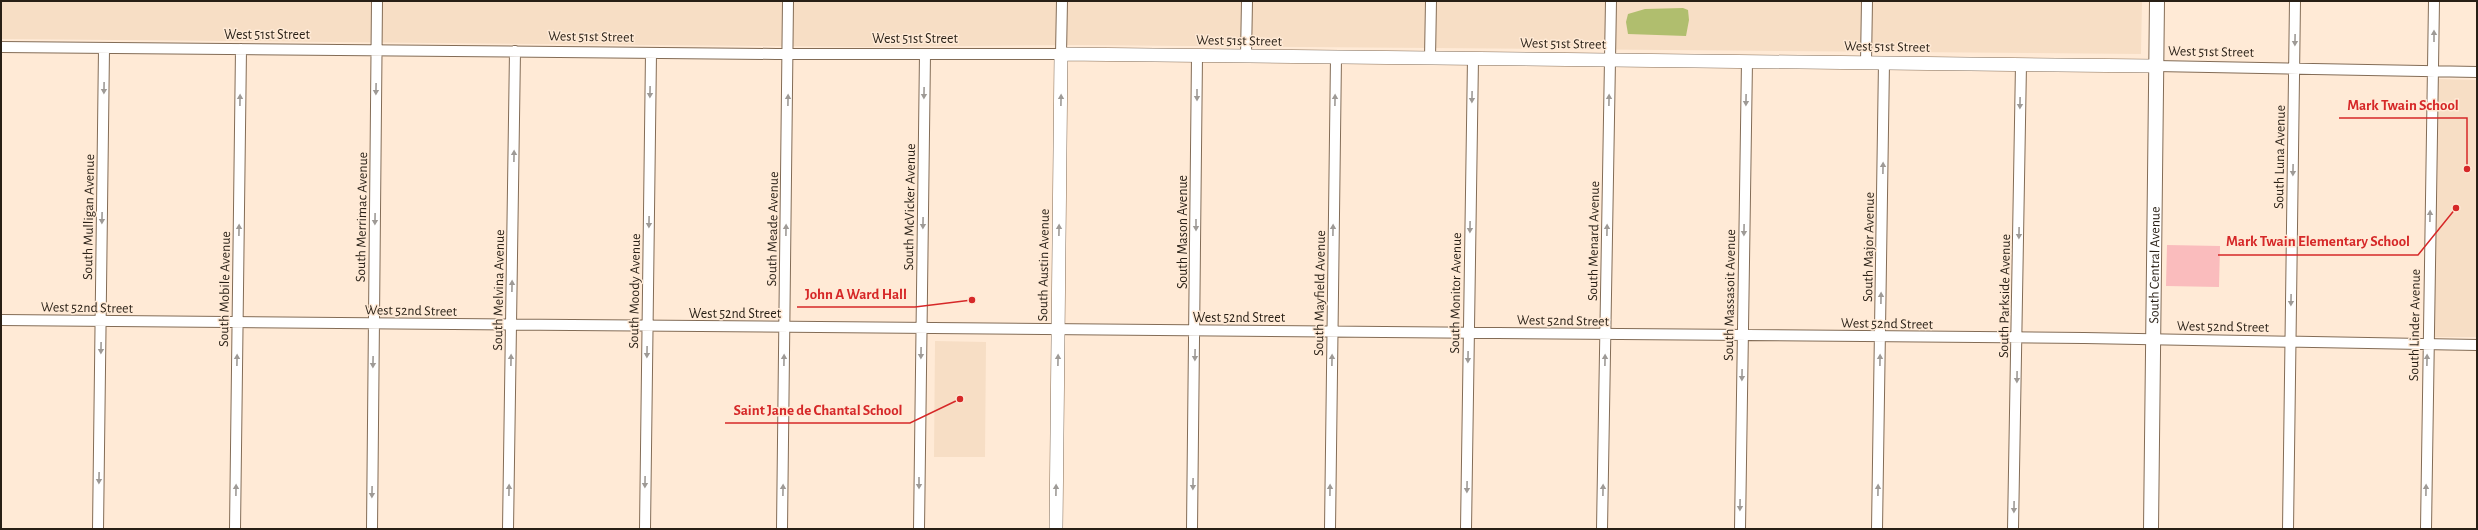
<svg xmlns="http://www.w3.org/2000/svg" width="2478" height="530" viewBox="0 0 2478 530" font-family="'Alegreya Sans',sans-serif">
	<style>
		.built { fill: #f7dec5 }
		.green { fill: #fabcbd }
		.water { fill: #b0be6e }
		.lines { fill: none; stroke-linecap: round; stroke-linejoin: round }
		.minor-casing { stroke: #836c56; stroke-width: 12 }
		.tertiary-casing { stroke: #836c56; stroke-width: 14 }
		.secondary-casing { stroke: #836c56; stroke-width: 16 }
		.minor { stroke: #fff; stroke-width: 10 }
		.tertiary { stroke: #fff; stroke-width: 13 }
		.secondary { stroke: #fff; stroke-width: 14 }
		.oneway { fill: #9e9a96 }
		.labels { text-anchor: middle; stroke-width: 3; stroke-linejoin: round; paint-order: stroke }
		.street-label { font-size: 14px; fill: #281f15; stroke: #ffead6 }
		.leader { fill: none; stroke: #d62828; stroke-width: 1.5 }
		.callout-dot { fill: #d62828; stroke: #ffead6; stroke-width: 1.5 }
		.callout-label { font-size: 15px; text-anchor: middle; font-weight: bold; fill: #d62828; stroke: #ffead6; stroke-width: 3; stroke-linejoin: round; paint-order: stroke }
	</style>
	<rect width="100%" height="100%" fill="#ffead6"/>
	<!-- built -->
	<path class="built" d="M1,1H2142L2141,54L1077,45L868,47L1,39Z
		M2438,79L2477,80V337H2434Z
		M935,341L986,342L985,457H934Z"/>
	<!-- green -->
	<path class="green" d="M2167,245L2220,246L2219,287L2166,286Z"/>
	<!-- water -->
	<path class="water" d="M1683,8L1688,10L1689,20L1686,36L1628,34L1626,22L1628,14L1645,9Z"/>
	<g class="lines">
		<!-- minor casing -->
		<g class="minor-casing">
			<path id="minor" d="M1,47L776,54H1061L1062,1
				M1246,56L1247,1
				M1430,58L1431,1
				M1866,62L1867,1
				M2156,66L2477,72
				M1,320L2084,338L2477,345
				M98,529L104,49
				M235,529L241,49
				M372,529L377,1
				M508,529L515,51
				M645,529L651,53
				M782,529L788,1
				M919,529L925,54
				M1192,529L1197,56
				M1330,529L1336,57
				M1466,529L1473,58
				M1602,529L1611,1
				M1740,529L1747,61
				M1877,529L1884,62
				M2013,529L2021,64
				M2288,529L2295,1
				M2426,529L2434,1"/>
		</g>
		<!-- tertiary casing -->
		<g class="tertiary-casing">
			<path id="tertiary" d="M1056,529L1061,54L2156,66"/>
		</g>
		<!-- secondary casing -->
		<g class="secondary-casing">
			<g id="secondary">
				<path id="s1" d="M2151,529L2157,1"/>
			</g>
		</g>
		<!-- minor -->
		<use href="#minor" class="minor"/>
		<!-- tertiary -->
		<use href="#tertiary" class="tertiary"/>
		<!-- secondary -->
		<use href="#secondary" class="secondary"/>
	</g>
	<!-- one-way arrows -->
	<defs><path id="oneway-solid" d="M-6-.8H1V-3.2L6.5 0L1 3.2V.8H-6Z"/></defs>
	<g class="oneway">
		<use href="#oneway-solid" transform="translate(2434 36) rotate(-90)"/>
		<use href="#oneway-solid" transform="translate(2295 40) rotate(91)"/>
		<use href="#oneway-solid" transform="translate(104 88) rotate(91)"/>
		<use href="#oneway-solid" transform="translate(376 89) rotate(91)"/>
		<use href="#oneway-solid" transform="translate(650 92) rotate(91)"/>
		<use href="#oneway-solid" transform="translate(924 93) rotate(91)"/>
		<use href="#oneway-solid" transform="translate(1197 95) rotate(90)"/>
		<use href="#oneway-solid" transform="translate(1472 97) rotate(91)"/>
		<use href="#oneway-solid" transform="translate(240 100) rotate(-89)"/>
		<use href="#oneway-solid" transform="translate(788 100) rotate(-89)"/>
		<use href="#oneway-solid" transform="translate(1061 100) rotate(-89)"/>
		<use href="#oneway-solid" transform="translate(1335 100) rotate(-89)"/>
		<use href="#oneway-solid" transform="translate(1609 100) rotate(-89)"/>
		<use href="#oneway-solid" transform="translate(1746 100) rotate(91)"/>
		<use href="#oneway-solid" transform="translate(2020 103) rotate(91)"/>
		<use href="#oneway-solid" transform="translate(514 156) rotate(-89)"/>
		<use href="#oneway-solid" transform="translate(1883 168) rotate(-89)"/>
		<use href="#oneway-solid" transform="translate(2293 170) rotate(91)"/>
		<use href="#oneway-solid" transform="translate(2430 216) rotate(-89)"/>
		<use href="#oneway-solid" transform="translate(102 218) rotate(91)"/>
		<use href="#oneway-solid" transform="translate(375 219) rotate(91)"/>
		<use href="#oneway-solid" transform="translate(649 222) rotate(91)"/>
		<use href="#oneway-solid" transform="translate(923 223) rotate(91)"/>
		<use href="#oneway-solid" transform="translate(1196 225) rotate(90)"/>
		<use href="#oneway-solid" transform="translate(1470 227) rotate(91)"/>
		<use href="#oneway-solid" transform="translate(239 230) rotate(-89)"/>
		<use href="#oneway-solid" transform="translate(786 230) rotate(-89)"/>
		<use href="#oneway-solid" transform="translate(1059 230) rotate(-89)"/>
		<use href="#oneway-solid" transform="translate(1333 230) rotate(-89)"/>
		<use href="#oneway-solid" transform="translate(1607 230) rotate(-89)"/>
		<use href="#oneway-solid" transform="translate(1744 230) rotate(91)"/>
		<use href="#oneway-solid" transform="translate(2019 233) rotate(91)"/>
		<use href="#oneway-solid" transform="translate(512 286) rotate(-89)"/>
		<use href="#oneway-solid" transform="translate(1881 298) rotate(-89)"/>
		<use href="#oneway-solid" transform="translate(2291 300) rotate(91)"/>
		<use href="#oneway-solid" transform="translate(101 348) rotate(91)"/>
		<use href="#oneway-solid" transform="translate(647 352) rotate(91)"/>
		<use href="#oneway-solid" transform="translate(921 353) rotate(91)"/>
		<use href="#oneway-solid" transform="translate(1195 355) rotate(91)"/>
		<use href="#oneway-solid" transform="translate(1468 357) rotate(91)"/>
		<use href="#oneway-solid" transform="translate(237 360) rotate(-89)"/>
		<use href="#oneway-solid" transform="translate(511 360) rotate(-89)"/>
		<use href="#oneway-solid" transform="translate(784 360) rotate(-89)"/>
		<use href="#oneway-solid" transform="translate(1058 360) rotate(-89)"/>
		<use href="#oneway-solid" transform="translate(1332 360) rotate(-89)"/>
		<use href="#oneway-solid" transform="translate(1605 360) rotate(-89)"/>
		<use href="#oneway-solid" transform="translate(1880 360) rotate(-89)"/>
		<use href="#oneway-solid" transform="translate(2427 360) rotate(-89)"/>
		<use href="#oneway-solid" transform="translate(373 362) rotate(91)"/>
		<use href="#oneway-solid" transform="translate(1742 375) rotate(91)"/>
		<use href="#oneway-solid" transform="translate(2017 377) rotate(91)"/>
		<use href="#oneway-solid" transform="translate(99 478) rotate(91)"/>
		<use href="#oneway-solid" transform="translate(645 482) rotate(91)"/>
		<use href="#oneway-solid" transform="translate(919 483) rotate(90)"/>
		<use href="#oneway-solid" transform="translate(1193 484) rotate(91)"/>
		<use href="#oneway-solid" transform="translate(1467 487) rotate(91)"/>
		<use href="#oneway-solid" transform="translate(236 490) rotate(-89)"/>
		<use href="#oneway-solid" transform="translate(509 490) rotate(-89)"/>
		<use href="#oneway-solid" transform="translate(783 490) rotate(-89)"/>
		<use href="#oneway-solid" transform="translate(1056 490) rotate(-89)"/>
		<use href="#oneway-solid" transform="translate(1330 490) rotate(-89)"/>
		<use href="#oneway-solid" transform="translate(1603 490) rotate(-89)"/>
		<use href="#oneway-solid" transform="translate(1878 490) rotate(-89)"/>
		<use href="#oneway-solid" transform="translate(2426 490) rotate(-89)"/>
		<use href="#oneway-solid" transform="translate(372 492) rotate(91)"/>
		<use href="#oneway-solid" transform="translate(1740 505) rotate(91)"/>
		<use href="#oneway-solid" transform="translate(2014 507) rotate(91)"/>
	</g>
	<g class="labels">
		<!-- street labels -->
		<g class="street-label">
			<text x="267" y="39">West 51st Street</text>
			<text transform="translate(591 36) rotate(1)" y="5">West 51st Street</text>
			<text x="915" y="43">West 51st Street</text>
			<text transform="translate(1239 40) rotate(1)" y="5">West 51st Street</text>
			<text transform="translate(1563 43) rotate(1)" y="5">West 51st Street</text>
			<text transform="translate(1887 46) rotate(1)" y="5">West 51st Street</text>
			<text transform="translate(2211 51) rotate(1)" y="5">West 51st Street</text>
			<text transform="translate(2279 157) rotate(-89)" y="5">South Luna Avenue</text>
			<text transform="translate(909 207) rotate(-89)" y="5">South McVicker Avenue</text>
			<text transform="translate(88 217) rotate(-89)" y="5">South Mulligan Avenue</text>
			<text transform="translate(361 217) rotate(-89)" y="5">South Merrimac Avenue</text>
			<text transform="translate(772 229) rotate(-89)" y="5">South Meade Avenue</text>
			<text transform="translate(1182 232) rotate(-90)" y="5">South Mason Avenue</text>
			<text transform="translate(1593 241) rotate(-89)" y="5">South Menard Avenue</text>
			<text transform="translate(1868 247) rotate(-89)" y="5">South Major Avenue</text>
			<text transform="translate(1043 265) rotate(-89)" y="5">South Austin Avenue</text>
			<text dy="5" stroke="none"><textPath href="#s1" startOffset="264">South Central Avenue</textPath></text>
			<text transform="translate(224 289) rotate(-89)" y="5">South Mobile Avenue</text>
			<text transform="translate(498 290) rotate(-89)" y="5">South Melvina Avenue</text>
			<text transform="translate(634 291) rotate(-89)" y="5">South Moody Avenue</text>
			<text transform="translate(1319 293) rotate(-89)" y="5">South Mayfield Avenue</text>
			<text transform="translate(1455 293) rotate(-89)" y="5">South Monitor Avenue</text>
			<text transform="translate(1729 295) rotate(-89)" y="5">South Massasoit Avenue</text>
			<text transform="translate(2004 296) rotate(-89)" y="5">South Parkside Avenue</text>
			<text transform="translate(87 307) rotate(1)" y="5">West 52nd Street</text>
			<text transform="translate(411 310) rotate(1)" y="5">West 52nd Street</text>
			<text x="735" y="318">West 52nd Street</text>
			<text x="1239" y="322">West 52nd Street</text>
			<text transform="translate(1563 320) rotate(1)" y="5">West 52nd Street</text>
			<text transform="translate(1887 323) rotate(1)" y="5">West 52nd Street</text>
			<text transform="translate(2414 325) rotate(-89)" y="5">South Linder Avenue</text>
			<text transform="translate(2223 326) rotate(1)" y="5">West 52nd Street</text>
		</g>
	</g>
	<!-- callouts -->
	<path class="leader" d="M2467 169L2467 118H2339M2456 208L2418 255H2218M972 300L915 307H797M960 399L910 423H725"/>
	<g class="callout-dot">
		<circle cx="2467" cy="169" r="4"/>
		<circle cx="2456" cy="208" r="4"/>
		<circle cx="972" cy="300" r="4"/>
		<circle cx="960" cy="399" r="4"/>
	</g>
	<g class="callout-label">
		<text x="2403" y="110">Mark Twain School</text>
		<text x="2318" y="246">Mark Twain Elementary School</text>
		<text x="856" y="299">John A Ward Hall</text>
		<text x="818" y="415">Saint Jane de Chantal School</text>
	</g>
	<!-- border -->
	<rect width="2478" height="530" fill="none" stroke="#281f15" stroke-width="4"/>
</svg>
